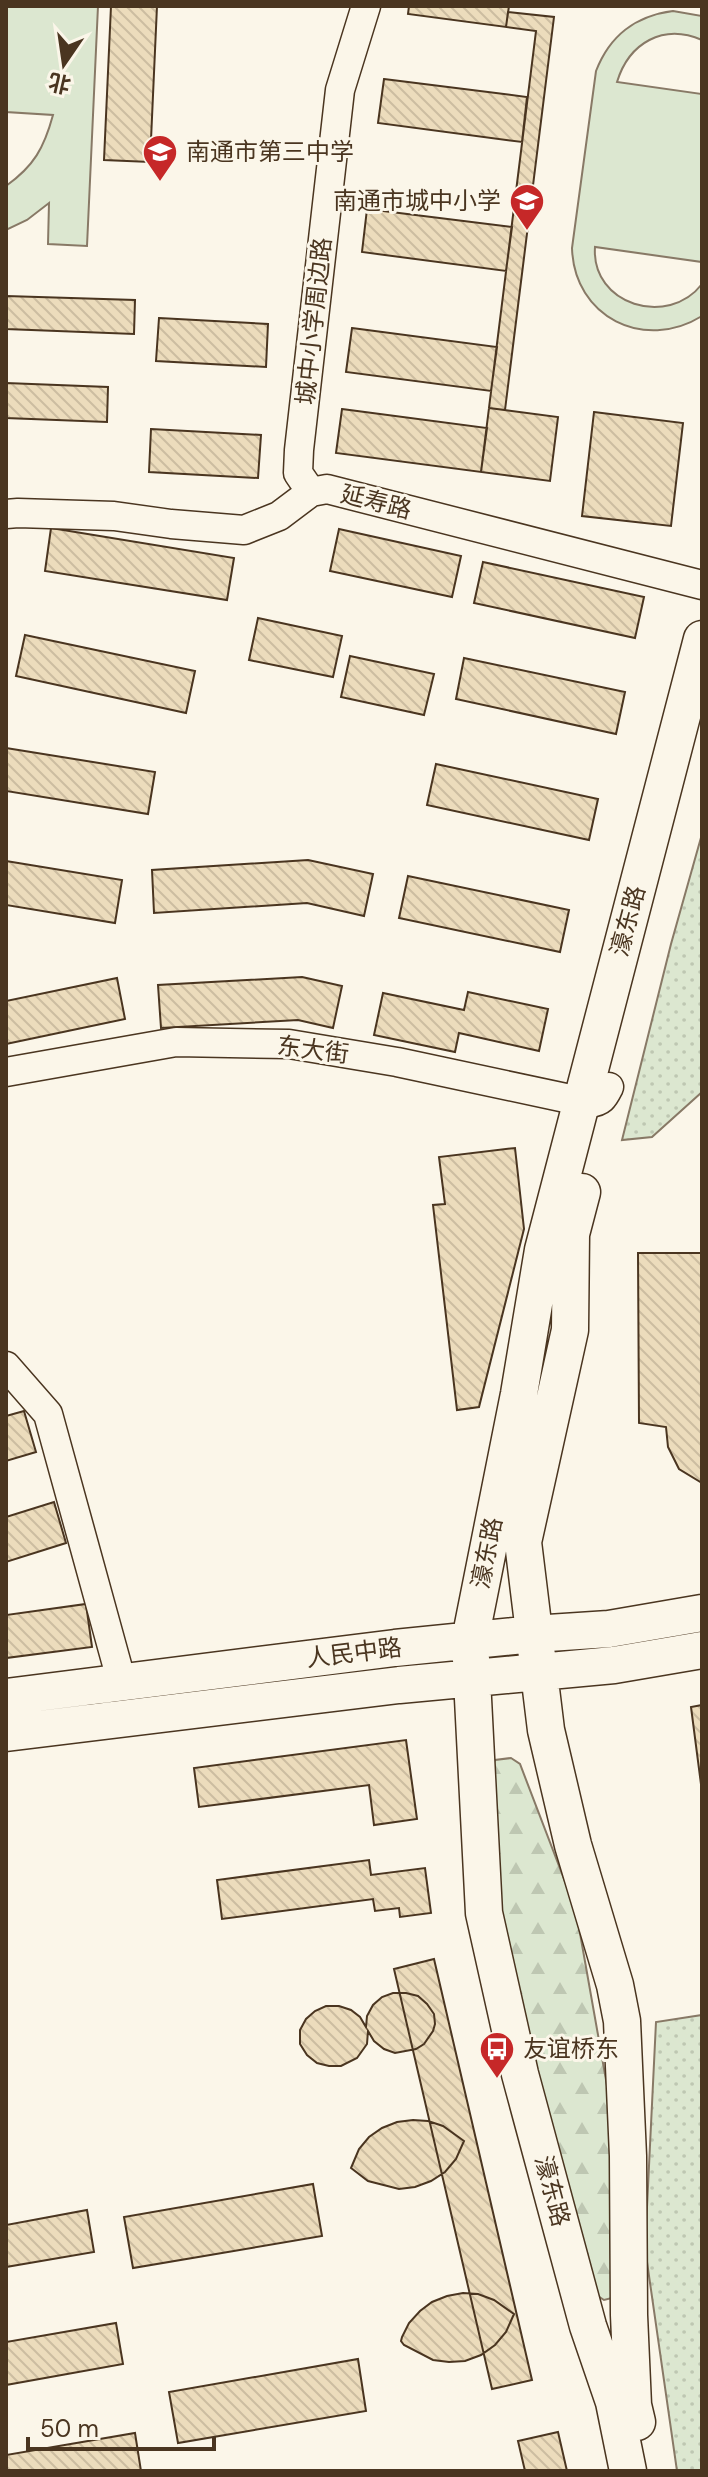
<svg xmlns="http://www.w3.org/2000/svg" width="708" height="2477" viewBox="0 0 708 2477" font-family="'DM Sans','Noto Sans SC',sans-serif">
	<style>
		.forest { fill: url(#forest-firs); stroke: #887966; stroke-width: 2 }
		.park { fill: url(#park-dots); stroke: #887966; stroke-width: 2 }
		.pitch { fill: #dce7d0; stroke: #887966; stroke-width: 2 }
		.building { fill: url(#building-back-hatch); stroke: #4a3520; stroke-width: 2 }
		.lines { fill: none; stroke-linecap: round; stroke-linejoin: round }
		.minor-casing { stroke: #4a3520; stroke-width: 31 }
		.major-casing { stroke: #4a3520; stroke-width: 39 }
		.minor { stroke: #fbf6e9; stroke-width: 28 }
		.major { stroke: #fbf6e9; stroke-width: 36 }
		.labels { text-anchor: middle; stroke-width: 6; stroke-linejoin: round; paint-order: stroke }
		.poi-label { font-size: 24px; fill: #4a3520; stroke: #fbf6e9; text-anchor: start }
		.street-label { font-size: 24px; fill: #4a3520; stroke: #fbf6e9 }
	</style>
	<defs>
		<pattern id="forest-firs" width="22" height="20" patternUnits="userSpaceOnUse" patternTransform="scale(2)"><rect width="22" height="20" fill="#dce7d0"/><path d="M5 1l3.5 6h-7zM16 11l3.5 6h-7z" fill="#bec7b2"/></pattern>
		<pattern id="park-dots" width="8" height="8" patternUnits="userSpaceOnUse" patternTransform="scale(2)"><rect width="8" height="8" fill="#dce7d0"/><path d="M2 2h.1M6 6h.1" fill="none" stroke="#bec7b2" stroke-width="1.8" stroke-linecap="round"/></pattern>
		<pattern id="building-back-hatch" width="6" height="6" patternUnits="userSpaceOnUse" patternTransform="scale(2)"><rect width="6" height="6" fill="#ecdcbc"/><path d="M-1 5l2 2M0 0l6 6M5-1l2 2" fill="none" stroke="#ccbda1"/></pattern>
	</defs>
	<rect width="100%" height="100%" fill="#fbf6e9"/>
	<!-- forest -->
	<path class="forest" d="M511,1758L520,1764L569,1892L578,1922L617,2142L612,2298L604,2300L598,2296L548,2135L502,1928L493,1765L495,1760Z"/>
	<!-- park -->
	<path class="park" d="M702,834V1092L652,1137L622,1140L671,944Z
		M702,2015V2471H677L645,2248L656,2022Z"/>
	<!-- pitch -->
	<path class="pitch" d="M6,6H98L87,246L48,244L49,203L27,220L6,230V186C34,166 44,148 53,115L6,112Z
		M673,11L702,16V40C663,23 629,43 617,82L702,94V262L595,247C591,305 668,328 702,284V316C644,352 574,317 572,248L596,71C610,35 635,16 673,11Z"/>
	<!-- building -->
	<path class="building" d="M111,6H157L150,162L104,160Z
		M409,6H509L506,27L408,14Z
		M508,12L554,17L505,410L489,408L536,31L506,27Z
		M384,79L527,97L522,142L378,123Z
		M367,209L512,227L506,271L362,252Z
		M6,296L135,300L134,334L6,329Z
		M159,318L268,324L266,367L156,361Z
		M352,328L497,347L491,391L346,372Z
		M6,383L108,387L107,422L6,418Z
		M489,408L558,417L550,481L481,472Z
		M342,409L487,428L481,472L336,453Z
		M594,412L683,423L671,526L582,516Z
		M151,429L261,435L258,478L149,472Z
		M51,528L234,558L227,600L45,571Z
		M339,529L461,556L452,597L330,571Z
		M483,562L644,597L635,638L474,603Z
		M258,618L342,636L333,677L249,660Z
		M25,635L195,671L186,713L16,676Z
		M350,656L434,674L424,715L341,697Z
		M464,658L625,692L616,734L456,699Z
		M6,748L155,772L148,814L6,791Z
		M436,764L598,799L589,840L427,805Z
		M308,860L373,874L364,916L307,903L154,913L152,870Z
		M6,861L122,880L115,923L6,905Z
		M408,876L569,910L560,952L399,918Z
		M302,977L342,986L333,1028L298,1020L161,1028L158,985Z
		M117,978L125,1019L6,1044V1001Z
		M468,992L548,1009L539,1051L459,1033L455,1052L374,1035L383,993L464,1010Z
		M515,1148L524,1229L479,1407L457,1410L433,1205L445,1204L439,1157Z
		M638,1253H702V1483L679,1469L668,1447L666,1427L639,1423Z
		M24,1411L36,1452L6,1461V1416Z
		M54,1502L66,1543L6,1562V1517Z
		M86,1604L92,1647L6,1658V1615Z
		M702,1705V1792L691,1707Z
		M406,1740L417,1819L374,1825L369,1785L199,1807L194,1768Z
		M369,1860L371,1875L425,1868L431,1913L400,1917L399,1908L375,1911L373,1899L222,1919L217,1880Z
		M434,1959L532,2380L492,2389L394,1969Z
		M393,1993H406L418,1996L427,2004L434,2014L435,2024L433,2031L424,2044L416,2049L395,2053L384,2049L374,2041L368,2031L367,2044L357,2058L341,2066H329L317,2063L307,2055L300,2044V2030L306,2019L315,2011L326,2006H339L351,2010L360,2017L366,2027L367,2016L373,2005L382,1997Z
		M413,2120L428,2121L443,2126L464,2141L456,2159L445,2172L431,2181L415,2187L399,2189L368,2181L351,2168L359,2149L369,2137L382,2128L397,2122Z
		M313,2184L322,2236L133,2268L124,2217Z
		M87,2210L94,2252L6,2267V2225Z
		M463,2293L478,2294L494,2300L514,2314L506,2332L495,2345L481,2355L465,2361L449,2362L433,2360L404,2345L401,2341L402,2337L409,2323L420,2311L432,2302L447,2296Z
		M116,2323L123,2364L6,2385V2342Z
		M358,2359L366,2411L178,2443L169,2392Z
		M558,2432L567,2471H525L518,2441Z
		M135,2433L141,2471H6V2455Z"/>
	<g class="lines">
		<!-- minor casing -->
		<g class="minor-casing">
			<path id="minor" d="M311,492L298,473L299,450L340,90L366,6
				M6,514L18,513L114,516L171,524L244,530L279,516L311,492L327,489L702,585
				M6,1072L176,1042L289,1044L397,1062L589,1103C602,1102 604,1097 609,1087
				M6,1366L48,1414L122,1683"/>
		</g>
		<!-- major casing -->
		<g class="major-casing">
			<path id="major" d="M582,1192L571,1234L570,1330L523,1542L546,1730L573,1845L615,1985L622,2021L628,2156L629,2315L633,2405L637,2422
				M6,1697L395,1648L533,1634L609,1629L702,1613
				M6,1733L399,1685L614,1665L702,1650
				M628,2471L614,2402L588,2326L520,2074L484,1913L470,1640L519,1394L543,1250L702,639"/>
		</g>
		<!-- minor -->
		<use href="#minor" class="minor"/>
		<!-- major -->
		<use href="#major" class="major"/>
	</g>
	<!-- icons -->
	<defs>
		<g id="school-pin" transform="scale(1.8)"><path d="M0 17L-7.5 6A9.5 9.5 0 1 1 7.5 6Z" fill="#c62828" stroke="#fbf6e9"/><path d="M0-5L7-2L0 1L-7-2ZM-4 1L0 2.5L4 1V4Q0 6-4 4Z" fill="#fff"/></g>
		<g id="bus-pin" transform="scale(1.8)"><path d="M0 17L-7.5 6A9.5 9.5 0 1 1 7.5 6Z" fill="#c62828" stroke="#fbf6e9"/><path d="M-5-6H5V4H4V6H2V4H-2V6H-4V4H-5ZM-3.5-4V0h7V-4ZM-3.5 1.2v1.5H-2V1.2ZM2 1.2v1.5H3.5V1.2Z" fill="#fff"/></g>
	</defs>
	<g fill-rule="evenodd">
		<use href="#school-pin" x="160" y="152"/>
		<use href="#school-pin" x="527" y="201"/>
		<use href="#bus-pin" x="497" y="2049"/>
	</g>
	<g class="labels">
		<!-- poi labels -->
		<g class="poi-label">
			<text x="186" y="160">南通市第三中学</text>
			<text x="501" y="209" text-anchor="end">南通市城中小学</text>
			<text x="523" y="2057">友谊桥东</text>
		</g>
		<!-- street labels -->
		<g class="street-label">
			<text transform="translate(314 321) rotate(-84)" y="8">城中小学周边路</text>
			<text transform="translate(376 502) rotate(14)" y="8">延寿路</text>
			<text transform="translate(628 921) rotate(-75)" y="8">濠东路</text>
			<text transform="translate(313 1050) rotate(7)" y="8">东大街</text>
			<text transform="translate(487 1553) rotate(-79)" y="8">濠东路</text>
			<text transform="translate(354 1653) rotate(-7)" y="8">人民中路</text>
			<text transform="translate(552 2191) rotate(75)" y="8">濠东路</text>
		</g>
	</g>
	<!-- border -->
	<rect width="708" height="2477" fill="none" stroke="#4a3520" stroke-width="16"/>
	<!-- north arrow -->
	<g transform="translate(64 64) rotate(193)" stroke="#fbf6e9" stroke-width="6" paint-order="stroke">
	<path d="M0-6L14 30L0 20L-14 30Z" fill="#4a3520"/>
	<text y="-12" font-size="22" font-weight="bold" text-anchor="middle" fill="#4a3520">北</text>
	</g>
	<!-- scale -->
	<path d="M28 2437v12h186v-12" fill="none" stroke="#4a3520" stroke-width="4"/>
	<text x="40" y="2437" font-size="24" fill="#4a3520" stroke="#fbf6e9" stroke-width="6" paint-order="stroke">50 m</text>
</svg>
